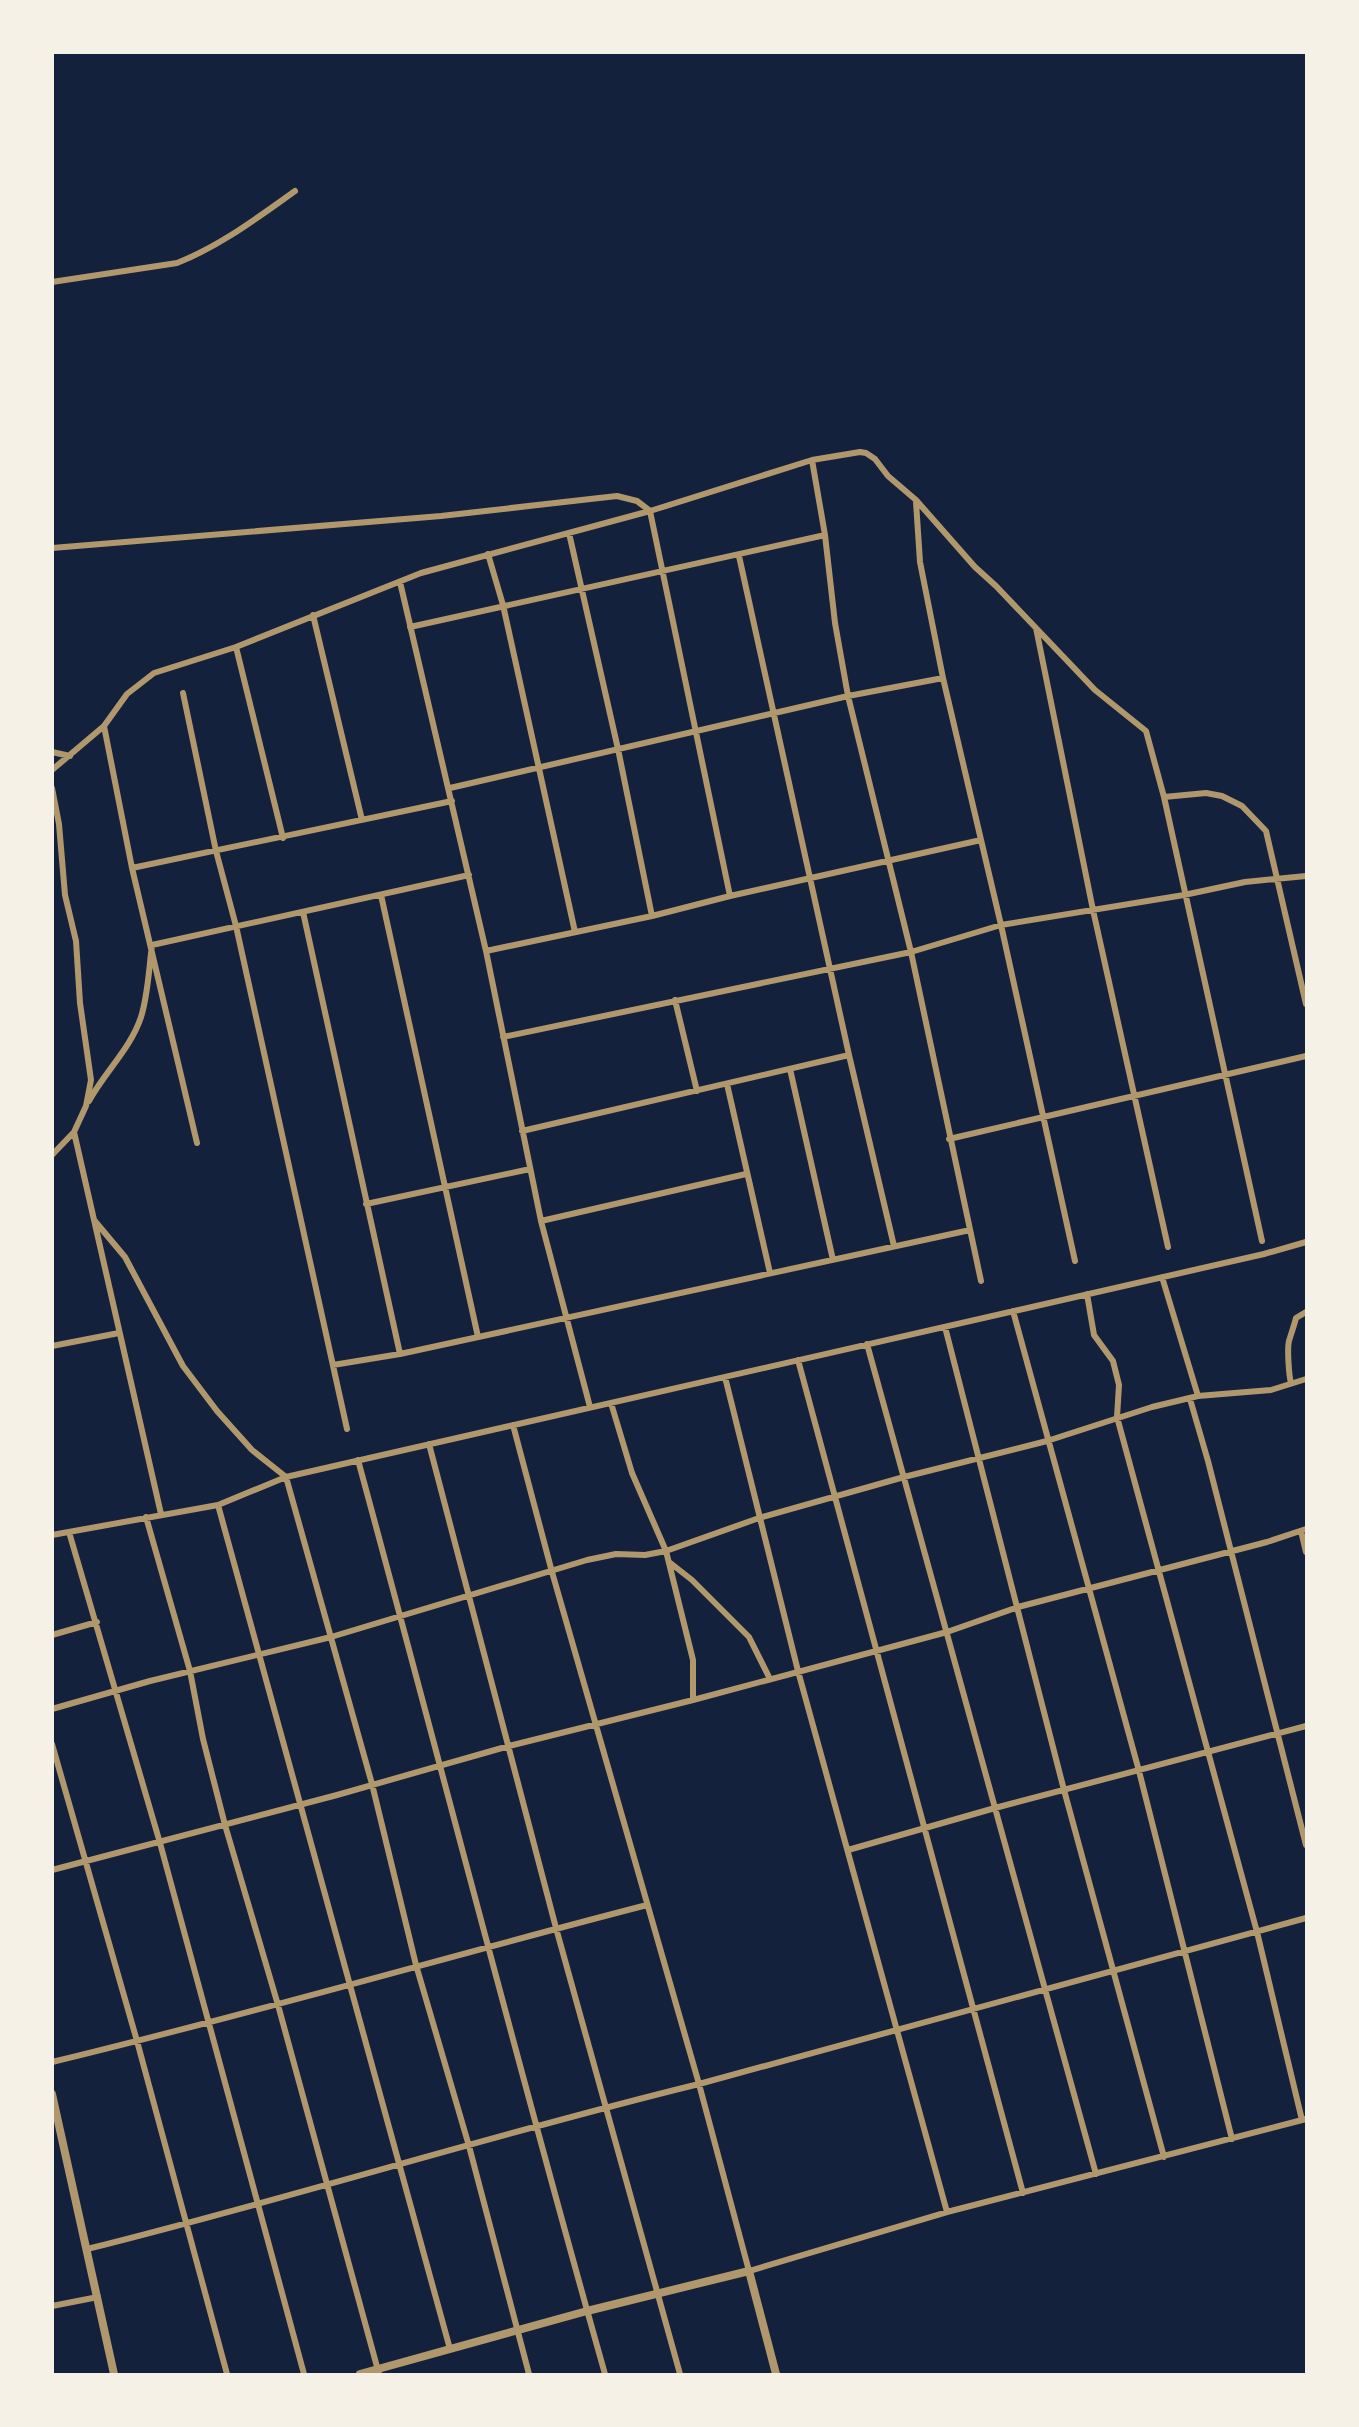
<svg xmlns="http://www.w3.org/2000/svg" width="1359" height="2427" viewBox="0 0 1359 2427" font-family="'Noto Sans',sans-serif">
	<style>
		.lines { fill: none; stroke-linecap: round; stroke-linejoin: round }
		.minor { stroke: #b1986c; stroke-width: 6 }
		.tertiary { stroke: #b1986c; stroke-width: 8 }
	</style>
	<rect width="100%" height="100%" fill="#14213d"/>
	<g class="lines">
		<!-- minor -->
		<path class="minor" d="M52,282L177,263C220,246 257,218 295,191
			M812,460L825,535L835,623L848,696L911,952L981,1281
			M916,502L920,562L943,678L1001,925L1075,1261
			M569,533L618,749L652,916
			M52,548L441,516L617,496L637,501L650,511L730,896
			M488,554L503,605L575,932
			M739,556L849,1055L894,1246
			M400,582L486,951L541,1221L590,1407
			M313,615L362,820
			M410,627L825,535
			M1036,628L1093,910L1168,1247
			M236,647L283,838
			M183,693L216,851L236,926L347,1429
			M104,726L132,868L197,1143
			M52,752L70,756
			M52,770L104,726L127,694L154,673L236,647L421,573L650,511L812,460L860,452L866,453L875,459L888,476L916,500L975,567L996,586L1095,690L1146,731L1164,797L1262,1241
			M52,788L59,824L65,895L76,941L80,1003L91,1080L86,1106L74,1132L161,1514
			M450,788L848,696L943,678
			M1164,797L1206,793L1222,796L1242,806L1266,831L1306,1004
			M132,868L452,801
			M381,895L478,1337
			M303,912L400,1354
			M486,951L652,916L730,896L981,840
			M675,1000L697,1091
			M503,1037L911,952L1001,925L1184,895L1245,882L1306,876
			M790,1069L833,1260
			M727,1084L770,1273
			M89,1101C104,1073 131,1048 141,1017C148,995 149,968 152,945L469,875
			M522,1131L849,1055
			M949,1139L1306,1056
			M52,1155L74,1132
			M366,1204L530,1169
			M94,1220L125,1257L183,1366L217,1411L252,1450L286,1477L372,1784L416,1965L469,2146L529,2374
			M541,1221L746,1174
			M1162,1277L1198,1396
			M1087,1294L1094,1335L1113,1361L1119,1385L1117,1417L1257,1932L1302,2120
			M1013,1311L1139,1771L1232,2139
			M945,1327L1064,1790L1164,2157
			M867,1344L1096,2174
			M52,1346L119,1333
			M798,1360L1023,2193
			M333,1365L400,1354L970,1230
			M725,1377L798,1671L947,2212
			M1291,1383C1289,1376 1287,1349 1289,1341C1291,1334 1294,1326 1296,1318L1306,1312
			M1190,1399L1208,1461L1306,1845
			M611,1403L632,1473L666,1551L693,1660V1700
			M513,1425L552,1572L699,2084L749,2271L947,2212L1306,2119
			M429,1444L556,1928L680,2374
			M358,1460C441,1765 519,2071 605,2374
			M218,1505L450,2349
			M146,1517L190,1671L203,1739L225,1825L278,2005L379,2374
			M1301,1531L1306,1552
			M69,1532L160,1843L304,2374
			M52,1535L218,1505L286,1477L1264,1254L1306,1242
			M669,1562L692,1580L749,1637L770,1679
			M52,1635L97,1622
			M52,1709L150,1681L331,1637L587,1560L616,1554L645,1555L666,1551L759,1518L904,1477L1047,1441L1152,1407L1198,1396L1271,1390L1306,1379
			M52,1744L137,2041L227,2374
			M848,1850L995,1808L1306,1726
			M52,1870L337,1795L509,1746L693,1700L947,1632L1018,1607L1267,1542L1306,1529
			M52,2062C252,2014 449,1956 647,1905
			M87,2249C292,2198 494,2134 699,2084L1306,1918
			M52,2306L98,2297"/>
		<!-- tertiary -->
		<path class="tertiary" d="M52,2094L114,2374
			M360,2374L587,2311L749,2271L776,2374"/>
	</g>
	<!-- border -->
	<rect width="1359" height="2427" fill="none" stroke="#f6f1e7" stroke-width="108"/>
</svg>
